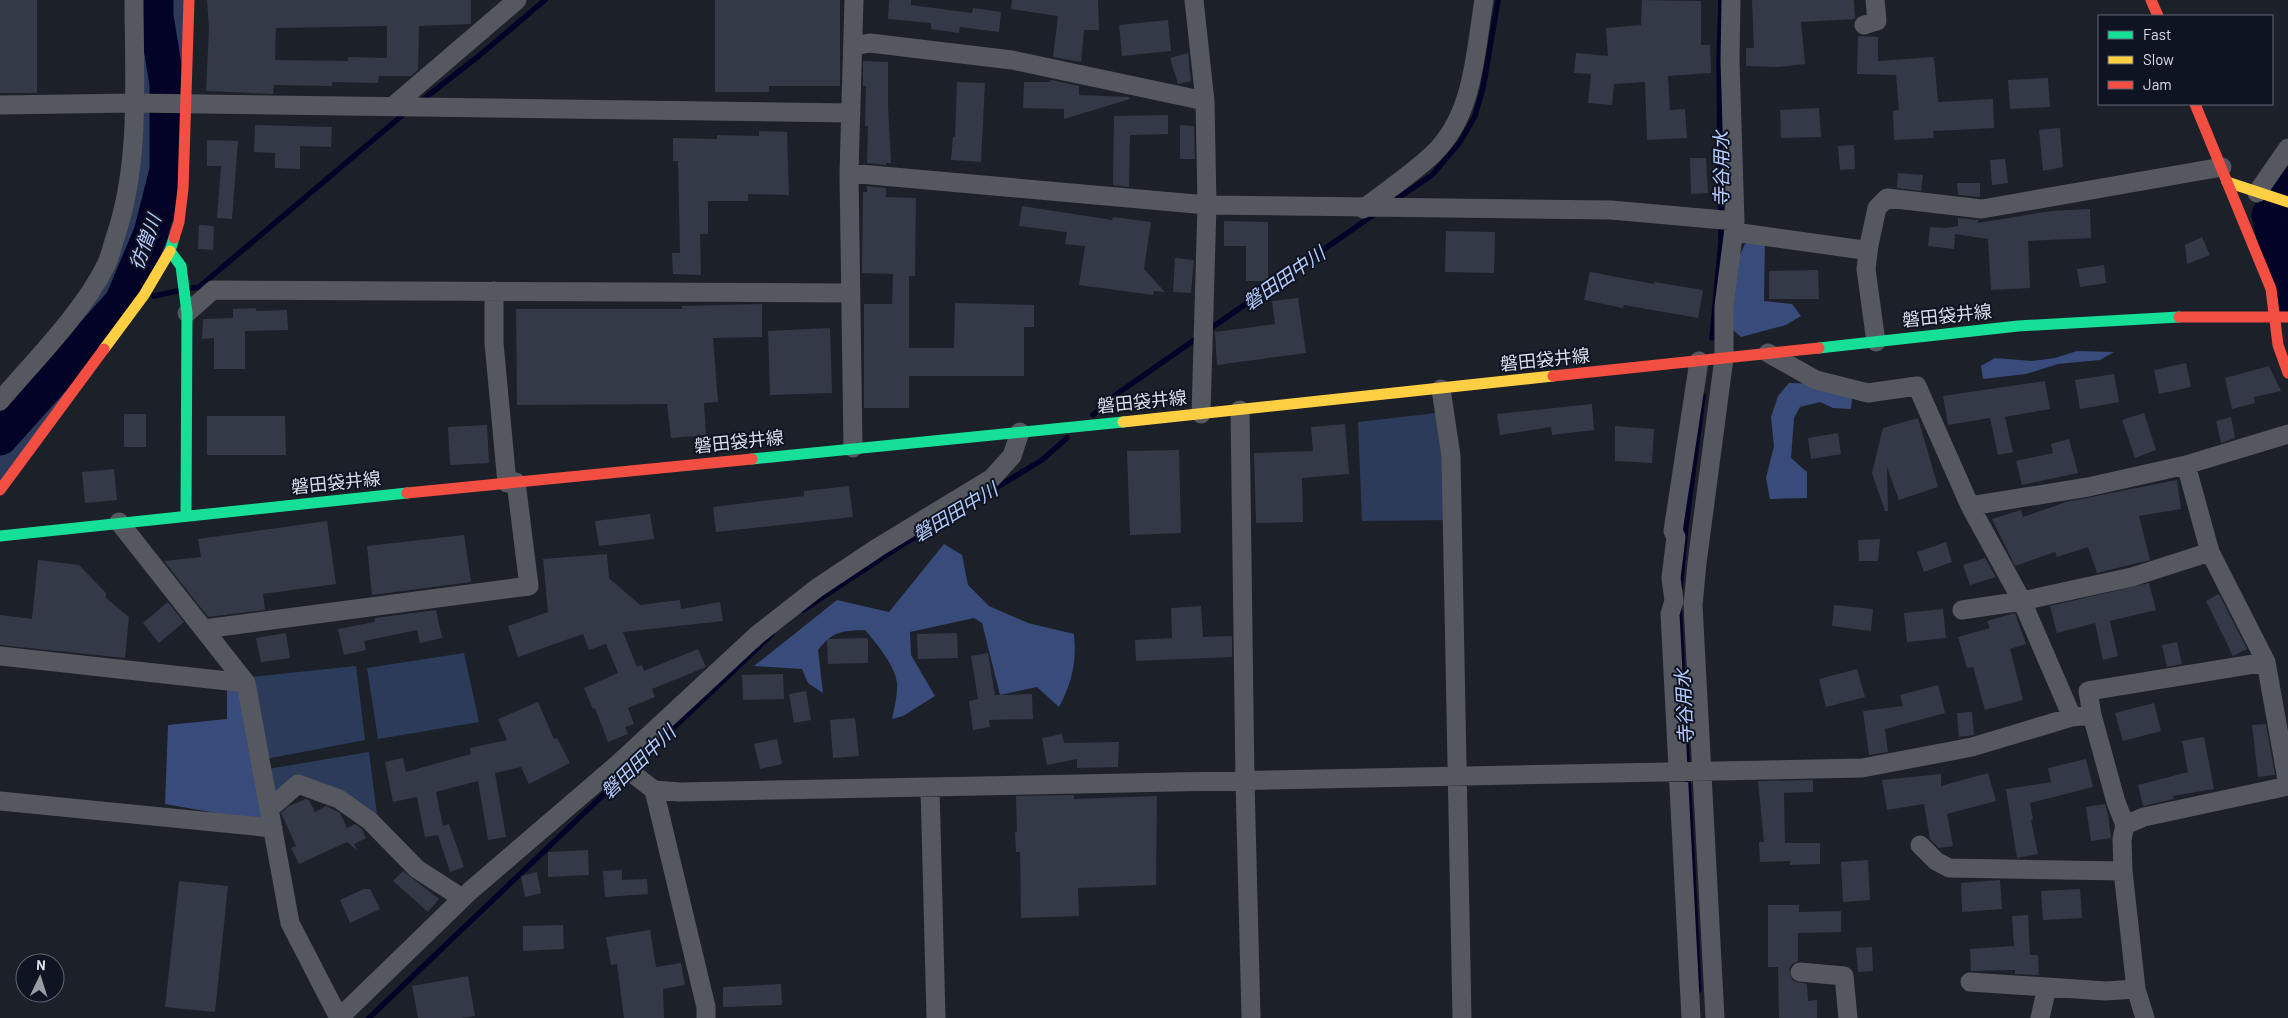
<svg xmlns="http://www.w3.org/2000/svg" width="2288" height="1018" viewBox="0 0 2288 1018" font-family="Barlow,'Noto Sans JP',sans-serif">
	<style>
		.green { fill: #2d3b5a }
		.forest { fill: #384b7a }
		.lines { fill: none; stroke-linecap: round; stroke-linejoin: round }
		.stream { stroke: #030328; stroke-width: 5.5 }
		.river { stroke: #030328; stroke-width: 35 }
		.building { fill: #333947; fill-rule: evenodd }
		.street { stroke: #55585e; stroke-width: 19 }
		.fast { stroke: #16e098; stroke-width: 11 }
		.slow { stroke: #ffcf43; stroke-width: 11 }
		.jam { stroke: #f24e42; stroke-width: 11 }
		.labels { text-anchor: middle; stroke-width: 4; stroke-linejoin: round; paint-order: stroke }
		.street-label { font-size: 18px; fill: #dadfe9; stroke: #0f1422 }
		.water-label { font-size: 19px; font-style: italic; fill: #b6ccfd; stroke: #0f1422 }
	</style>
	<rect width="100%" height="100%" fill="#1c2028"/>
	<!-- green -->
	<path class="green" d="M134,0H185L170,251L0,487V401L62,327L120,224Z
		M1445,412L1453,520L1362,521L1358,422Z
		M464,653L479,722L378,739L367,668Z
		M356,666L365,740L260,760L252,677Z
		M369,752L377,815L299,784L267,800L262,770Z"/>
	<!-- forest -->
	<path class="forest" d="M1765,237L1764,301L1792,304L1801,316L1786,325L1741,337L1733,330L1729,305L1739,257L1745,244Z
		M2077,351L2114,352L2100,360L2058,364L2026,374L1983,379L1981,366L1995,358L2032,361L2055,358Z
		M1789,383L1831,384L1852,399L1851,409L1833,408L1820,402L1800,407L1794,418L1791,458L1807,472V498L1770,499L1766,478L1774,446L1771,417L1778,396Z
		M944,544L962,555L968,585L989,606L1028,623L1074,634C1077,661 1072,683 1059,707L1037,687L1000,695L982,623L974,618L910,632L911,655L935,696L903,716L892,719C894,708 898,694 897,683C895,665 876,643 865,630C841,631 833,631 818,650L823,693L808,683L802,669L754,666L837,600L889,612Z
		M227,681L246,683L270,817L256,820L165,804L168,725L227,719Z"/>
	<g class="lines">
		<!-- stream -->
		<path class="stream" d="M421,101L480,55L545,0
			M1392,202L1432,175L1460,142L1475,116L1483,88L1498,0
			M191,288L199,287L405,113
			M154,296L177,291
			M1207,331L1376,213
			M1712,338L1721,242L1719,62L1721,0
			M1093,415L1114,396L1200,336
			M1680,588L1686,526L1703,396
			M1679,607L1699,990
			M803,610L902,545L1042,460L1067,438
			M369,1018L772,634"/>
		<!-- river -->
		<path class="river" d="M2288,184L2269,215L2288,299
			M0,438L122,302L151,233L167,170V84L156,16V0"/>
	</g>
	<!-- building -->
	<path class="building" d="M0,0H37V93H0Z
		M207,0H471V24L419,26L418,70L411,76H379L378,83L332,82V86L274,85L273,94L206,91L209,28ZM387,26V58L348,57V61L275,60L276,28Z
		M715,0H840V86H769V92H715Z
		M889,0H911V5L972,13L973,8L1001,12L999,32L960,27L959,33L931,29V23L888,19Z
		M1012,0H1098L1099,30H1084L1081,62L1053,57L1058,16L1011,9Z
		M1642,0L1701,1V45H1710L1711,73L1668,76L1670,110L1685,109L1687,138L1647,140L1645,82L1614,84L1612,105L1588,103L1591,74L1574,73L1576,53L1608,56L1606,28L1641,25Z
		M1752,0H1854L1855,19L1801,22L1805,64L1778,67L1746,66V48H1754Z
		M1168,20L1171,51L1122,56L1119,25Z
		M1858,36L1878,37V61L1934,57L1938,102L1993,99L1994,128L1933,131L1934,138L1894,140L1893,111L1899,110L1896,75L1857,74Z
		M1188,53L1191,81L1178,84L1170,58Z
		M863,61L888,62V106L891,163H886V165L867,163L868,126H865L866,86H863Z
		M2048,78L2050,107L2010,109L2008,80Z
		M1051,80L1079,86V95L1129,97L1130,99L1064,119V109L1023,108L1024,82H1050Z
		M957,82L985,83L981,162L951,160L953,137H955Z
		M1819,108L1821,137L1781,138L1780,110Z
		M1168,115V134L1130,135L1129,187L1113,185L1114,116Z
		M255,125L332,127L331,147L300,146V169L275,168V153L254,152Z
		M1180,125L1194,126L1195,159H1180Z
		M2060,128L2063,167L2043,171L2039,130Z
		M759,131L787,132L789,195L748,194V201H708V234H700L701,275L673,274L672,253H680L678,161H673V138L717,139V135L759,136Z
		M207,140L238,141L232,219L217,218L221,166H207Z
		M1854,145L1855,169L1840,170L1838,146Z
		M1690,158H1706L1708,193L1691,194Z
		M2005,159L2008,183L1992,185L1990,160Z
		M1898,173L1923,175L1921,191L1897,188Z
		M1957,183H1980V197L1958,195Z
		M867,186L886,188V197L916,198L915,276H909V348H954L955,303L1034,305V327H1024V376H909V408H864V304H892L893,274L862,273L863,192H867Z
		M1022,206L1112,220L1113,217L1151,222L1144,269L1165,292L1154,291L1153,295L1079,285L1085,246L1065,244L1067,232L1019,226Z
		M2090,209L2091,238L2028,241L2030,288L1991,290L1988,239L1955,234L1954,249L1928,246L1930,227L1946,228L1958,226V218L1978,220V223L2051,211Z
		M1224,221L1268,222V281H1246V246H1224Z
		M199,225L214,226L213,250L198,249Z
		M1446,231L1495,232L1494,273L1445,272Z
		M2202,237L2210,255L2187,264L2185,245Z
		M1175,258L1194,260L1191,293L1173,292Z
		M2104,265L2106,283L2080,287L2077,269Z
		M1818,270L1819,299H1769V271Z
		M1590,272L1654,284V282L1703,290L1698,318L1624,305L1623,308L1584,300Z
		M1298,298L1306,353L1217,365L1215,332L1275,324L1272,301Z
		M762,304V337L713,338L718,402L704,403L706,435L671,438L667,404L517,405L516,309H682V306Z
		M256,308V311L287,310L288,330L245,331V369H214V338L202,339L203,319L233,318V309Z
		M830,328L832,393L770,395L768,331Z
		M2186,363L2191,387L2159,394L2154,370Z
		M2269,366L2281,391L2254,397L2255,403L2232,409L2225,378Z
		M2114,374L2119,402L2080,409L2075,380Z
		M2045,381L2050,409L2005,417L2013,452L1998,455L1990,418L1948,425L1943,396Z
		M1592,404L1594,430L1552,435L1551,427L1500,435L1497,414Z
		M2144,413L2156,450L2135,458L2122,420Z
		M124,414H146V447H124Z
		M207,416H285L286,455H207Z
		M2231,417L2235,438L2221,443L2216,421Z
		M1918,418L1938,487L1899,500L1887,467L1888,511H1885L1872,473L1883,428Z
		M1345,424L1349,474L1302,478L1303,522L1256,523L1254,453L1313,451L1311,427Z
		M487,425L489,463L450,465L448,427Z
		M1615,426L1654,429L1652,463L1615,461Z
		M1838,433L1841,454L1811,459L1808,438Z
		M2069,439L2078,473L2022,485L2016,461L2053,453L2051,444Z
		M1179,450L1181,533L1130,535L1127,451Z
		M114,469L117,500L85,503L82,472Z
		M2177,480L2181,509L2139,516L2150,560L2097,573L2088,547L2057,557L2055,552L2015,566L1992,519L2021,510L2023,517L2066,502Z
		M849,486L853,517L716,532L713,507L804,496V491Z
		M650,514L654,539L599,546L595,521Z
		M327,521L336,584L263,594L265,610L208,617L164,561L201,557L198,539Z
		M464,535L471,582L372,595L367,546Z
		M1880,539L1878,561H1859L1858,540Z
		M1946,542L1952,562L1924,572L1917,552Z
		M607,554L609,578L640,605L680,600L681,609L720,602L723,621L623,632L637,667L642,665L644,671L698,649L706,667L652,689L655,697L628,708L634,724L625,727L628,734L608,742L595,708L593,709L584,688L618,673L606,644L589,650L583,634L518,657L508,626L548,612L543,559Z
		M1985,558L1996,577L1970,585L1963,565Z
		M38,560L79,565L106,593V598L129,617L125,658L0,645V615L32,619Z
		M2149,583L2156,610L2110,621L2118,656L2103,660L2095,623L2057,633L2050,606Z
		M2219,594L2247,649L2233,656L2206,601Z
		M168,602L184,622L159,643L143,623Z
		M1834,605L1873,609L1871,631L1832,626Z
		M1201,606L1203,637L1232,636V657L1136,661L1135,640L1172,638L1171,608Z
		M1943,609L1946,638L1907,642L1904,613Z
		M436,610L442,638L420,643L417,630L364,641L366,650L344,655L338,629L374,622L375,618Z
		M2015,613L2026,644L2010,649L2023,700L1985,710L1973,667L1967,668L1958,637L1990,628L1987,621Z
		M286,633L290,658L261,662L256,638Z
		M957,633L958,658L918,659L917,634Z
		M868,638V663L828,664L827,639Z
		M2177,642L2182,664L2167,667L2162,645Z
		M988,653L995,695L1032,694L1033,719L989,720L990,727L973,730L969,701L978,699L971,656Z
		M1857,669L1865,697L1826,707L1819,679Z
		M783,674L784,699L743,700L742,675Z
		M1938,685L1945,713L1885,729L1888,752L1869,755L1863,711L1903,706L1900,695Z
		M806,691L811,720L794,723L789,694Z
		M538,702L554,739L557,738L570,763L529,784L521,767L495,773L506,837L488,840L478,781L436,792L443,826L449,824L464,867L450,872L438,835L425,837L417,797L393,802L385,762L403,758L406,772L471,754L470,748L507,740L498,719Z
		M2154,703L2161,731L2123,741L2115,713Z
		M1972,712L1974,735L1959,737L1957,713Z
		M855,718L859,756L833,758L830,720Z
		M2266,724L2275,775L2258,777L2252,725Z
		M1062,734L1064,743L1119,742L1118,767L1077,768V759L1047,765L1042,738Z
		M2204,737L2214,789L2173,796L2174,799L2143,806L2138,785L2188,772L2182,741Z
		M777,739L782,764L760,769L754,744Z
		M2086,759L2093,787L2030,803L2033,819L2031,820L2038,854L2017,858L2006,789L2051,782L2048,768Z
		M1988,773L1996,801L1947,814L1953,846L1939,848L1930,839L1924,804L1887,810L1882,780L1941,774V786Z
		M1813,780V792L1784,793L1785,843H1820V864L1790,865V861L1760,862L1759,842H1764L1758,781Z
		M1074,795V799L1157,796L1156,885L1078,888L1079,916L1021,918L1020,852H1016L1015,832H1017L1016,796Z
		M306,799L309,800L315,812L326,806L340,813L347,828L355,824L362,829L366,838L354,844L358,851L347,842L299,864L291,848L296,846L281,813L289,806Z
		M2105,804L2108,814L2111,838L2091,841L2086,807Z
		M588,850L589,875L548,877V852Z
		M1868,860L1870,900L1843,902L1841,862Z
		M622,870V880L647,879L648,894L605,897L603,871Z
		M403,871L439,899L428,912L393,881Z
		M537,872L541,893L525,897L521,876Z
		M2000,880L2002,909L1962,912L1961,883Z
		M179,881L228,886L215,1012L165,1007Z
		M364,889H370L380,909L350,923L340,900Z
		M2080,889L2082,918L2043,920L2041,891Z
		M1768,905H1799V912L1841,911V932L1798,933V961L1791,965L1789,970L1793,981L1807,984L1808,1001L1817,1000V1018H1779L1778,967H1768Z
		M2028,915L2030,955H2038L2039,975L2015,974V970L1971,971L1970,949L2014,946L2012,916Z
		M563,925L564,949L523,951V926Z
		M650,930L656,967L681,963L685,985L663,989L664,1018H624L617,964L611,965L606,937Z
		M1872,947L1873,971L1858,972L1856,948Z
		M468,976L475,1016L461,1018H418L412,986Z
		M781,984L782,1005L723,1007V987Z"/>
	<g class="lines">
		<!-- street -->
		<path class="street" d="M1194,0L1205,101L1207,205L1201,414
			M1864,25L1877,21L1875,0
			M853,46L870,43L1012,60L1205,101
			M0,105L134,103L851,113
			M392,107L517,0
			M849,173L1207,205L1611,210L1735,221
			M2257,193L2288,148
			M1363,209C1386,191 1412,174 1433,154C1474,115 1475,53 1484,0
			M1734,232L1863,250L1869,245L1877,208L1887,198L1982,209L2222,167
			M1869,245L1866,269L1876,342
			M494,291V343L507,483
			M187,313L213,290L851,293
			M1768,353L1816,380L1868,393L1917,386L1970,506L2022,601L2072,717
			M1441,389L1451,456L1462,1018
			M0,401C34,361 82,313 105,267C110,258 112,247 115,238C141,162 134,78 134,0
			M1240,410L1245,781L1251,1018
			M853,448L849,173L854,0
			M2186,465L2210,552L2266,662L2288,785
			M1970,506L2088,487L2186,465L2288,434
			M119,522L246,683L290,923L339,1018
			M1962,610L2022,601L2132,577L2210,552
			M204,629L529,586L516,482
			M0,656L246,683
			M2092,715L2088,691L2266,662
			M619,763L654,790L680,792L1862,768L1972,747L2072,717L2092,715L2116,802L2125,825
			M930,788L936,1018
			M654,790L706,1007V1018
			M0,801L273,828
			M269,809L298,784L339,799L370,821L417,869L462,898
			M1920,845L1936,861L1949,868L2123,871
			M1800,972L1844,976L1848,1018
			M1970,982L2047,987
			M339,1018L470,891L619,763L757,635L817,588L877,548L992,478L1012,456L1020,432
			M1691,1018L1670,614L1674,601L1671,578L1676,537L1673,531L1699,361
			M1715,1018L1693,605L1697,563L1724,358V306L1735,221L1730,61L1731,0
			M2040,1018L2047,987L2106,991L2136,989
			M2145,1018L2136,989L2123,871L2122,839L2125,825L2144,817L2288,786"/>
		<!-- fast -->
		<path class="fast" d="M174,238L170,251L181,266L187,313L186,515
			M1819,348L2018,326L2179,317
			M752,459L1123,422
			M0,536L407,493"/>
		<!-- slow -->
		<path class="slow" d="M2227,182L2288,202
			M104,349L144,295L170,251
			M1123,422L1553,376"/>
		<!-- jam -->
		<path class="jam" d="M2151,0L2158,16
			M2195,104L2271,289L2278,345L2288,373
			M174,238L179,222L183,189L189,0
			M2179,317H2288
			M1553,376L1819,348
			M0,490L104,349
			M407,493L752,459"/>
	</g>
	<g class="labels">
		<!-- street labels -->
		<g class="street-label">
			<text transform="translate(1947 316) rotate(-6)" y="6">磐田袋井線</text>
			<text transform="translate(1545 360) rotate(-6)" y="6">磐田袋井線</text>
			<text transform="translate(1142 402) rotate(-6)" y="6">磐田袋井線</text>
			<text transform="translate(739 442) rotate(-6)" y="6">磐田袋井線</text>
			<text transform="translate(336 483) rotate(-6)" y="6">磐田袋井線</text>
		</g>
		<!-- water labels -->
		<g class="water-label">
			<text transform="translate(1721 169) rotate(-90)" y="7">寺谷用水</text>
			<text transform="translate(145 242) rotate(-70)" y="7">彷僧川</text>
			<text transform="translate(1284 278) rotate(-35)" y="7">磐田田中川</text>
			<text transform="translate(955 512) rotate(-31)" y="7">磐田田中川</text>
			<text transform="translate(1684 707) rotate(-93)" y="7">寺谷用水</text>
			<text transform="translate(638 762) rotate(-44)" y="7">磐田田中川</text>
		</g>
	</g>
	<!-- legend -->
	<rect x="2098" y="15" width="175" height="90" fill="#0f1422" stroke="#606572"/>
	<rect x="2108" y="31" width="25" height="8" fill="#16e098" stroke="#606572"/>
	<text x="2143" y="40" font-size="15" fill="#dadfe9">Fast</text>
	<rect x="2108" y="56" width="25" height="8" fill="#ffcf43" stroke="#606572"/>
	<text x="2143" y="65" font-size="15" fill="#dadfe9">Slow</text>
	<rect x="2108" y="81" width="25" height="8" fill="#f24e42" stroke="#606572"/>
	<text x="2143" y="90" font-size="15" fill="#dadfe9">Jam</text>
	<!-- north arrow -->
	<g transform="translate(40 978) rotate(4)"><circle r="24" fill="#0f1422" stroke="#606572"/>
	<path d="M0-4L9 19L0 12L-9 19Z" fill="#989ca5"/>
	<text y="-8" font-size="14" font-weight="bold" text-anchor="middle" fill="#dadfe9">N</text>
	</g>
</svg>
